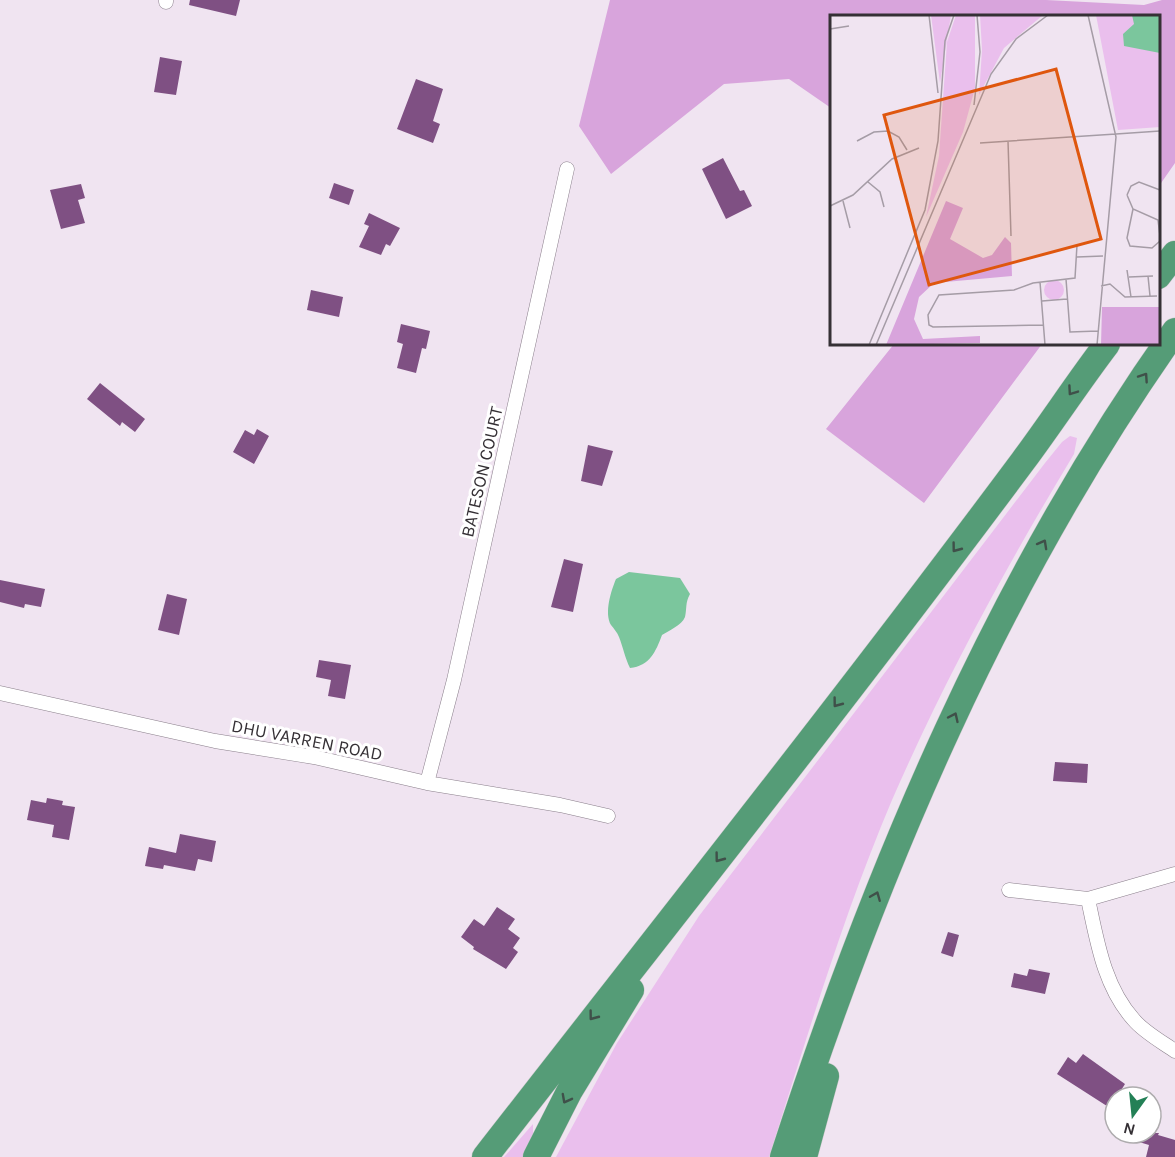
<svg xmlns="http://www.w3.org/2000/svg" width="1175" height="1157" viewBox="0 0 1175 1157" font-family="Karla,sans-serif">
	<style>
		.green { fill: #eabfed }
		.forest { fill: #d8a4dc }
		.water { fill: #7bc69d }
		.building { fill: #7f5083 }
		.lines { fill: none; stroke-linecap: round; stroke-linejoin: round }
		.minor-casing { stroke: #8a7f8b; stroke-width: 15 }
		.motorway-casing { stroke: #cac9ca; stroke-width: 27 }
		.minor { stroke: #fff; stroke-width: 14 }
		.motorway { stroke: #559c77; stroke-width: 26 }
		.oneway { stroke: #3f5049 }
		.labels { text-anchor: middle; stroke-width: 6; stroke-linejoin: round; paint-order: stroke }
		.street-label { font-size: 18px; fill: #353035; stroke: #fff }
		.inset-road { fill: none; stroke: #a59ca6; stroke-width: 1.5 }
		.view { fill: #df570e; fill-opacity: 0.15; stroke: #df570e; stroke-width: 3 }
		.inset-edge { fill: none; stroke: #353035; stroke-width: 3 }
	</style>
	<rect width="100%" height="100%" fill="#f0e4f1"/>
	<!-- green -->
	<path class="green" d="M1070,436L1077,438L1074,454C1007,565 944,681 892,800C843,916 807,1037 769,1157H556L617,1043L699,916L1045,463L1062,442Z
		M533,1124V1134L523,1157H504Z"/>
	<!-- forest -->
	<path class="forest" d="M610,0H1046L1144,5L1162,0H1175V163L1159,186L1158,16H832L831,108L789,79L724,84L611,174L579,126Z
		M894,344H1042L924,503L826,429Z"/>
	<!-- water -->
	<path class="water" d="M629,572L680,578L690,594C685,603 687,609 685,617C682,625 668,631 662,635C656,651 650,666 630,668C625,658 623,647 619,637C617,632 614,629 611,625C604,613 611,591 616,579Z"/>
	<!-- building -->
	<path class="building" d="M190,0H240L236,16L189,5Z
		M160,57L182,61L176,95L154,92Z
		M416,79L443,89L433,121L440,124L433,143L397,129Z
		M723,158L740,191L744,190L752,206L726,219L702,169Z
		M334,183L354,190L349,205L329,198Z
		M81,184L85,198L78,200L85,223L61,229L50,190Z
		M369,213L400,228L390,246L386,244L381,255L359,247L369,226L364,224Z
		M311,290L343,297L339,317L307,310Z
		M401,324L430,331L426,349L422,348L416,373L397,368L403,344L397,342Z
		M100,383L145,419L135,432L122,422L120,426L87,399Z
		M257,429L269,436L254,464L233,452L245,430L254,435Z
		M588,445L613,451L602,486L581,481Z
		M564,559L583,564L573,612L551,607Z
		M0,580L45,589L41,607L25,604L24,608L0,602Z
		M167,594L187,599L179,635L158,630Z
		M319,660L351,665L345,699L328,696L331,680L316,677Z
		M1055,762L1088,764L1087,783L1053,781Z
		M47,798L63,801L62,805L75,807L69,840L52,837L54,825L27,820L31,800L46,803Z
		M180,834L216,841L212,862L198,859L195,871L164,865L163,869L145,866L149,847L176,853Z
		M497,907L515,919L508,929L520,938L513,948L518,952L506,969L473,949L474,947L461,937L474,919L484,926Z
		M948,932L959,935L953,957L941,953Z
		M1029,969L1050,973L1045,994L1011,987L1014,973L1027,976Z
		M1083,1054L1125,1084L1110,1108L1057,1074L1068,1057L1076,1063Z
		M1141,1133H1159L1158,1135L1175,1140V1157H1146L1149,1145L1139,1142Z"/>
	<g class="lines">
		<!-- minor casing -->
		<g class="minor-casing">
			<path id="minor" d="M166,2V0
				M0,693L215,741L314,757L427,783L560,805L608,816
				M427,783L454,680L567,169
				M1009,890L1088,899L1175,874
				M1088,899C1097,941 1104,987 1134,1020C1144,1032 1162,1042 1175,1051"/>
		</g>
		<!-- motorway casing -->
		<g class="motorway-casing">
			<path id="motorway" d="M1158,276L1175,254
				M485,1157C665,926 848,696 1023,461C1052,422 1078,382 1107,344
				M536,1157L569,1092L631,990
				M783,1157C877,867 998,581 1175,331
				M804,1157L826,1076"/>
		</g>
		<!-- minor -->
		<use href="#minor" class="minor"/>
		<!-- motorway -->
		<use href="#motorway" class="motorway"/>
	</g>
	<!-- one-way arrows -->
	<defs><path id="oneway-chevron" d="M-2-3.5L2.5 0L-2 3.5" fill="none" stroke-width="1.6" stroke-linecap="round" stroke-linejoin="round" transform="scale(1.5)"/></defs>
	<g class="oneway">
		<use href="#oneway-chevron" transform="translate(1144 377) rotate(-56)"/>
		<use href="#oneway-chevron" transform="translate(1072 391) rotate(125)"/>
		<use href="#oneway-chevron" transform="translate(1043 544) rotate(-61)"/>
		<use href="#oneway-chevron" transform="translate(956 548) rotate(127)"/>
		<use href="#oneway-chevron" transform="translate(837 703) rotate(127)"/>
		<use href="#oneway-chevron" transform="translate(954 717) rotate(-65)"/>
		<use href="#oneway-chevron" transform="translate(719 858) rotate(127)"/>
		<use href="#oneway-chevron" transform="translate(876 896) rotate(-68)"/>
		<use href="#oneway-chevron" transform="translate(593 1016) rotate(127)"/>
		<use href="#oneway-chevron" transform="translate(566 1099) rotate(118)"/>
	</g>
	<g class="labels">
		<!-- street labels -->
		<g class="street-label">
			<text transform="translate(482 472) rotate(-77)" y="6">BATESON COURT</text>
			<text transform="translate(307 740) rotate(11)" y="6">DHU VARREN ROAD</text>
		</g>
	</g>
	<!-- overview -->
	<g transform="translate(830 15)">
		<rect width="330" height="330" fill="#f0e4f1"/>
		<path d="M101,0H121L110,68ZM126,0H145V73L133,117L96,202L109,141L117,27ZM150,0H213L174,33L149,80L152,35ZM266,0H330V112L288,115ZM214 275a10 10 0 1 1 20 0a10 10 0 1 1-20 0Z" fill="#eabfed"/>
		<path d="M116,186L133,193L120,224L153,243L162,240L175,222L181,228L182,261L104,268L89,282L84,304L93,324L150,321V328L56,330ZM272,292H330V330H271Z" fill="#d8a4dc"/>
		<path d="M302,0H330V38L294,31L293,19L304,9Z" fill="#7bc69d"/>
		<path class="inset-road" d="M99,0L108,78M258,0L286,122L267,330M0,14L19,11M144,90L150,37L147,0M286,119L330,116M27,126L44,117L58,116L69,122L77,135M178,126L181,221M150,128L286,119M38,167L50,177L54,192M297,180L303,194L328,205L330,221M297,180L301,171L309,167L330,175M13,186L20,213M0,191L23,180L62,144L89,133M303,194L297,223L300,231L322,233L330,226M247,242L273,241M297,255L301,282M318,261L320,281M299,262L323,261M236,264L240,317L268,316M210,267L215,330M271,271L280,269L295,282L327,281M212,286L237,284M213,310L103,312L99,310L98,300L109,280L184,275L203,268L245,263L247,230M39,330L95,195L108,126L115,26L124,0M46,330L161,59L186,24L218,0"/>
		<path class="view" d="M226,54L271,224L99,270L54,100Z"/>
		<rect width="330" height="330" class="inset-edge"/>
	</g>
	<!-- north arrow -->
	<g transform="translate(1133 1115) rotate(195)"><circle r="28" fill="#ffffff" stroke="#aeacae" stroke-width="1.5"/>
	<path d="M0-4.5L10 22L0 15L-10 22Z" fill="#238056"/>
	<text y="-9" font-size="16" font-weight="bold" text-anchor="middle" fill="#353035">N</text>
	</g>
</svg>
